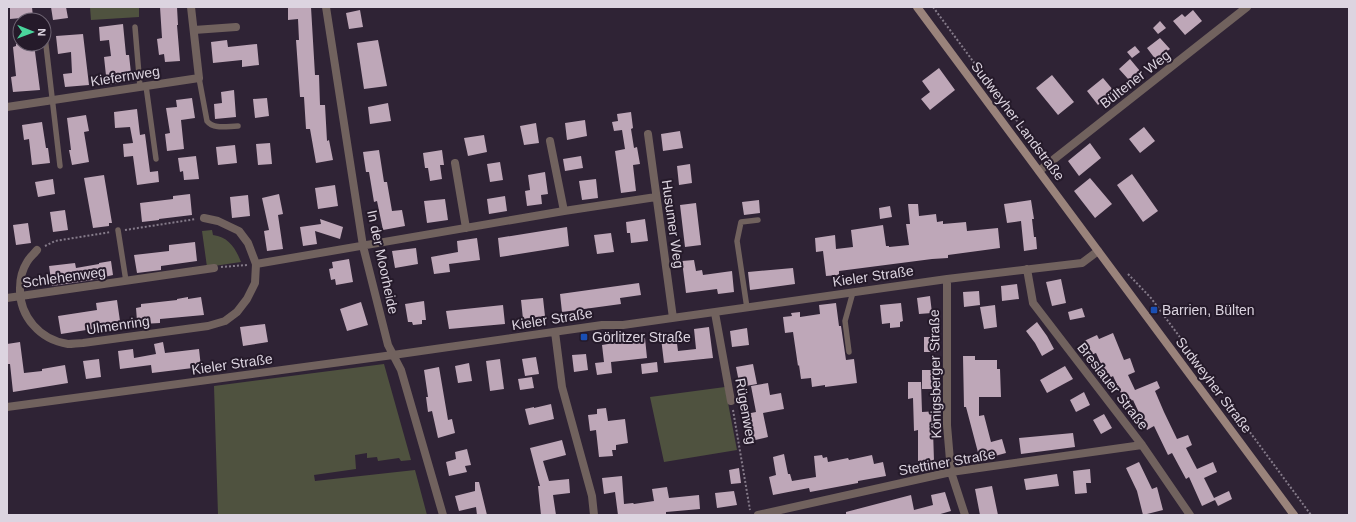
<svg xmlns="http://www.w3.org/2000/svg" width="1356" height="522" viewBox="0 0 1356 522" font-family="Arial,sans-serif">
	<style>
		.green { fill: #4f523f }
		.building { fill: #bea7b8 }
		.lines { fill: none; stroke-linecap: round; stroke-linejoin: round }
		.path { stroke: #857b8a; stroke-width: 2; stroke-dasharray: 2 2; stroke-linecap: butt }
		.service { stroke: #71625e; stroke-width: 5.5 }
		.minor { stroke: #71625e; stroke-width: 8 }
		.secondary { stroke: #9a837b; stroke-width: 8 }
		.transit-dot { fill: #1a4fb4; stroke: #251a2a; stroke-width: 1.5 }
		.labels { text-anchor: middle; stroke-width: 4; stroke-linejoin: round; paint-order: stroke }
		.street-label { font-size: 14px; fill: #dcd4e0; stroke: #251a2a }
		.poi-label { font-size: 14px; fill: #dcd4e0; stroke: #251a2a; text-anchor: start }
	</style>
	<rect width="100%" height="100%" fill="#2f2335"/>
	<!-- green -->
	<path class="green" d="M90,7H139V17L91,20Z
		M212,230L213,235C229,237 236,249 241,262L207,267L202,231Z
		M384,364L411,460L401,461L399,458L378,461L377,457L367,458V453L355,455L356,469L314,475L315,481L415,470L427,515H218L214,386Z
		M725,387L737,450L664,462L650,397Z"/>
	<!-- building -->
	<path class="building" d="M10,7H32L33,17L10,19Z
		M51,7H66L68,18L53,20Z
		M160,7H177L178,25H177L180,61L165,62L164,54L159,55L157,39L162,38Z
		M311,7L315,75H319L320,105H325L327,141L329,140L333,160L316,163L310,129H306L304,97H300L296,40H299L298,19L288,20V8Z
		M360,10L363,27L349,29L346,13Z
		M1193,10L1202,21L1185,35L1173,21L1182,14L1185,17Z
		M1160,21L1166,28L1158,34L1153,28Z
		M123,24L126,55H129L131,73L120,74V83L107,85L104,57L111,56L109,40L100,41L99,27Z
		M83,34L89,85L65,87L63,74L72,73L71,52L58,54L56,36Z
		M1160,38L1170,49L1156,60L1147,48Z
		M227,40L228,47L257,44L259,65L242,67V60L213,63L211,42Z
		M378,40L387,86L364,89L357,43Z
		M16,44H34L40,90L13,92L11,77L16,76L13,47L16,46Z
		M1135,46L1140,52L1132,58L1127,52Z
		M1130,59L1140,71L1129,80L1119,69Z
		M939,68L955,90L930,110L921,99L930,92L922,81Z
		M1052,75L1074,102L1058,115L1036,88Z
		M1103,78L1114,91L1098,105L1087,91Z
		M234,90L236,117L215,119L214,104L222,103L221,92Z
		M192,98L195,118L181,120L184,149L167,151L165,134L170,133L166,108L177,107L176,100Z
		M267,98L269,116L255,118L253,99Z
		M388,103L391,121L370,124L368,107Z
		M137,109L140,135L145,134L150,172L158,171L159,182L137,185L133,156L124,157L123,144L133,143L130,127L115,128L114,112Z
		M631,112L633,128L631,129L634,148L637,147L640,164L633,165L636,191L621,193L615,151L625,149L622,130L614,131L612,122L618,121L617,114Z
		M86,115L89,131L84,132L89,162L72,165L69,150H71L67,118Z
		M585,120L587,136L567,140L565,123Z
		M42,122L46,148H48L50,163L32,165L29,139L24,140L22,125Z
		M536,123L539,143L524,145L520,126Z
		M1144,127L1155,141L1140,153L1129,139Z
		M680,131L683,148L663,151L661,134Z
		M484,135L487,152L468,156L464,138Z
		M270,143L272,164L258,165L256,144Z
		M1090,143L1101,158L1079,176L1068,161Z
		M235,145L237,163L218,165L216,147Z
		M379,150L384,182H387L392,211L402,210L405,226L383,230L377,201L374,202L369,172H366L363,152Z
		M442,150L444,165H440L442,179L430,181L428,168H425L423,153Z
		M196,156L199,179L184,180L183,171L180,172L178,158Z
		M581,156L583,168L565,171L563,159Z
		M500,162L503,180L490,182L487,164Z
		M690,164L692,183L679,185L677,166Z
		M545,172L548,194L541,195L542,204L527,206L525,191L530,190L528,175Z
		M1132,174L1158,211L1143,222L1117,185Z
		M104,175L112,223H109V226L93,228L84,178Z
		M1090,178L1112,204L1095,218L1074,191Z
		M53,179L55,194L38,197L35,182Z
		M596,179L598,198L582,200L579,181Z
		M335,185L338,206L318,209L315,188Z
		M190,194L192,215L159,219V220L142,222L140,203L173,199V196Z
		M279,194L283,214L278,215L283,249L267,251L264,231L269,230L262,198Z
		M248,195L250,216L232,218L230,197Z
		M505,196L507,211L489,214L487,199Z
		M445,199L448,220L427,223L424,201Z
		M759,200L760,213L744,215L742,202Z
		M1031,200L1034,219H1032L1034,237H1036L1037,249L1024,251L1021,221L1007,223L1004,204Z
		M696,203L701,245L685,247L680,205Z
		M908,204H918L919,216L936,214L937,222L943,221V224L966,222L967,231L998,228L1000,248L948,255V258L932,259L839,271V275L826,276L823,251L816,252L815,238L835,235L836,249L853,247L851,230L883,225L886,246H889V247L909,245L906,224H910Z
		M890,206L892,217L880,219L879,208Z
		M65,210L68,230L53,232L50,212Z
		M320,219L343,227L340,239L315,231L317,244L303,246L300,227L321,224Z
		M645,219L648,241L631,243L630,233H627L626,222Z
		M28,223L31,243L16,245L13,225Z
		M567,227L569,246L500,257L498,238Z
		M611,233L614,252L597,254L594,235Z
		M477,238L480,260L449,264L450,272L434,274L431,257L458,252L457,241Z
		M195,242L197,261L161,266V270L137,273L134,255L169,251V245Z
		M416,248L418,264L395,268L392,251Z
		M349,259L353,282L336,285L335,279L331,280L329,269L333,268L332,262Z
		M694,260L696,271L702,270L703,275L732,271L734,292L718,294L717,289L686,293L682,261Z
		M111,261L113,275L100,278V279L52,286L49,266L75,263L76,268L99,264V263Z
		M793,268L795,284L750,290L748,272Z
		M1061,279L1066,303L1052,306L1046,282Z
		M639,283L641,295L620,298L621,304L562,312L560,294Z
		M1017,284L1019,299L1002,301L1001,286Z
		M979,291L980,305L964,307L963,292Z
		M930,296L932,313L919,314L917,298Z
		M188,297V299L201,297L204,315L160,319V323L142,324V321H137L136,308L141,307V304L177,300V299Z
		M543,298L545,316L523,319L521,300Z
		M117,300L121,328L100,331L99,328L61,334L58,316L97,310L96,303Z
		M424,301L426,320H422V324L413,325L412,322H408L405,304Z
		M361,302L368,325L347,331L340,309Z
		M836,303L839,326H841L846,360L854,359L857,383L825,387V385L812,387L811,378L801,379L799,365L798,366L793,332L785,333L783,317L792,316L791,313L800,312V317L820,314L819,305Z
		M901,303L903,321L900,322V327L890,328V323L882,324L880,305Z
		M503,305L505,324L449,329L446,311Z
		M995,305L997,327L984,329L980,307Z
		M1082,308L1085,317L1070,320L1068,312Z
		M1037,322L1047,336L1054,349L1042,356L1035,343L1026,331Z
		M265,324L268,342L243,346L240,327Z
		M709,327L713,358L664,363L661,338L676,336L678,351L696,349L694,329Z
		M747,328L749,345L732,347L730,331Z
		M1113,333L1124,360L1130,358L1135,372L1128,375L1135,390L1157,381L1160,388L1155,391L1164,412L1177,439L1188,435L1192,445L1186,448L1197,469L1213,462L1217,472L1204,478L1215,500L1202,506L1189,477L1186,479L1172,453L1168,455L1154,426L1147,430L1133,400L1126,404L1113,376L1108,379L1096,353L1091,355L1084,341L1097,335L1099,339Z
		M924,337H936V352H924Z
		M645,338L647,358L611,362L612,373L597,375L595,363L604,362L602,345Z
		M20,342L24,373L42,371V369L65,365L68,383L13,392L10,364H7V344Z
		M163,342L165,353L199,349L201,367L152,373L151,365L120,369L118,351L133,349L134,358L156,354L154,344Z
		M586,354L588,370L574,372L572,355Z
		M963,356H975V360H997V369H1000L1001,397H979V416L984,415L991,442L1002,439L1006,453L980,460L966,407H964Z
		M536,357L539,374L525,376L522,359Z
		M99,359L101,377L86,379L83,361Z
		M500,359L504,389L490,391L486,361Z
		M657,362L658,372L642,374L641,364Z
		M469,363L472,381L458,383L455,366Z
		M753,364L757,384L740,387L736,367Z
		M1065,366L1073,379L1047,393L1040,380Z
		M439,367L448,420L452,419L455,433L438,438L432,411L428,412L426,397H428L424,370Z
		M922,370H936L937,389H922Z
		M532,377L534,388L520,390L518,379Z
		M908,382H921L922,412L938,411V430H933L934,461H918V430L914,431L913,398L908,399Z
		M768,383L770,395L781,393L784,409L763,413L768,437L751,441L746,414L756,412L751,386Z
		M1084,392L1090,405L1076,412L1070,400Z
		M551,404L554,419L529,425L525,409L534,407V408Z
		M606,408L608,421L625,419L628,443L616,445V450H612L613,456L599,457L596,430L590,431L588,415L597,414V409Z
		M1104,414L1112,428L1101,434L1093,420Z
		M1073,433L1075,447L1021,454L1019,438Z
		M562,440L566,455L543,461L549,481L569,479L570,493L553,495L556,515H541L538,486H540L530,448Z
		M467,449L471,465L465,466L467,472L449,476L446,462L456,459L455,452Z
		M784,454L788,474H790L792,481L816,477L814,456L822,455L823,458L827,457L828,462L848,458L849,460L872,455L874,464L883,462L886,476L858,481V483L810,492L809,488L773,495L769,477L776,475L773,457Z
		M1139,462L1152,489L1157,487L1163,510L1143,515L1137,491L1126,468Z
		M739,468L741,483L731,484L729,470Z
		M1090,469L1091,483H1086L1087,493L1075,494L1073,471Z
		M1057,474L1059,486L1026,490L1024,479Z
		M622,476L624,504L633,503L634,504L654,501L652,489L667,487L669,498L699,495L700,509L666,512V515H618L615,492L604,494L602,478Z
		M475,482H479L487,515H477L476,507L459,511L455,496L475,491Z
		M992,486L998,515H980L975,489Z
		M734,491L737,505L717,508L715,493Z
		M1229,491L1232,499L1218,506L1214,498Z
		M945,492L951,511L937,515H846V512L911,495L914,510L933,505L931,495Z"/>
	<g class="lines">
		<!-- path -->
		<path class="path" d="M933,7L1043,156
			M125,230L196,219
			M45,246L55,241L111,232
			M221,267L247,265
			M1128,274L1151,298L1311,515
			M733,410L750,510"/>
		<!-- service -->
		<path class="service" d="M135,27L140,87
			M44,28L60,166
			M199,78L207,121C214,130 228,126 238,126
			M146,86L156,159
			M118,230L126,281
			M747,308L737,241L741,222L758,220
			M849,352L845,321L853,292"/>
		<!-- minor -->
		<path class="minor" d="M326,7L363,246L388,345L401,370L443,515
			M194,30L236,27
			M7,107L199,78L191,7
			M648,134L673,318
			M550,141L564,211
			M455,163L466,228
			M1039,171L1247,7
			M37,250C34,254 29,258 27,262C22,270 20,280 20,288C19,316 40,340 68,344C73,344 78,343 83,343L208,326L225,321L237,312L247,299L255,283L256,264L248,243L239,231L218,221L204,218
			M256,264L564,211L656,197
			M1027,269L1033,303L1142,445L1190,515
			M947,279V425L951,472L965,515
			M7,298L214,268
			M715,313L731,401
			M555,332L562,387L592,496L594,515
			M7,407L393,355L602,325H623L947,279L1082,263L1098,251
			M758,515L951,472L1142,445"/>
		<!-- secondary -->
		<path class="secondary" d="M917,7L1294,515"/>
	</g>
	<!-- markers -->
	<g class="transit-dot">
		<rect x="1150" y="306" width="8" height="8" rx="2"/>
		<rect x="580" y="333" width="8" height="8" rx="2"/>
	</g>
	<g class="labels">
		<!-- street labels -->
		<g class="street-label">
			<text transform="translate(125 76) rotate(-9)" y="5">Kiefernweg</text>
			<text transform="translate(1135 79) rotate(-38)" y="5">Bültener Weg</text>
			<text transform="translate(1018 121) rotate(53)" y="5">Sudweyher Landstraße</text>
			<text transform="translate(673 224) rotate(82)" y="5">Husumer Weg</text>
			<text transform="translate(383 262) rotate(78)" y="5">In der Moorheide</text>
			<text transform="translate(873 276) rotate(-8)" y="5">Kieler Straße</text>
			<text transform="translate(64 277) rotate(-8)" y="5">Schlehenweg</text>
			<text transform="translate(552 319) rotate(-9)" y="5">Kieler Straße</text>
			<text transform="translate(118 325) rotate(-8)" y="5">Ulmenring</text>
			<text transform="translate(232 364) rotate(-8)" y="5">Kieler Straße</text>
			<text transform="translate(935 374) rotate(-91)" y="5">Königsberger Straße</text>
			<text transform="translate(1214 385) rotate(53)" y="5">Sudweyher Straße</text>
			<text transform="translate(1113 386) rotate(52)" y="5">Breslauer Straße</text>
			<text transform="translate(746 411) rotate(80)" y="5">Rügenweg</text>
			<text transform="translate(947 462) rotate(-10)" y="5">Stettiner Straße</text>
		</g>
		<!-- poi labels -->
		<g class="poi-label">
			<text x="1162" y="315">Barrien, Bülten</text>
			<text x="592" y="342">Görlitzer Straße</text>
		</g>
	</g>
	<!-- border -->
	<rect width="1356" height="522" fill="none" stroke="#dcd4e0" stroke-width="16"/>
	<!-- north arrow -->
	<g transform="translate(32 32) rotate(91)"><circle r="19" fill="#251a2a" stroke="#6e6473"/>
	<path d="M0-3L7 15L0 10L-7 15Z" fill="#4ad49c"/>
	<text y="-6" font-size="11" font-weight="bold" text-anchor="middle" fill="#dcd4e0">N</text>
	</g>
</svg>
